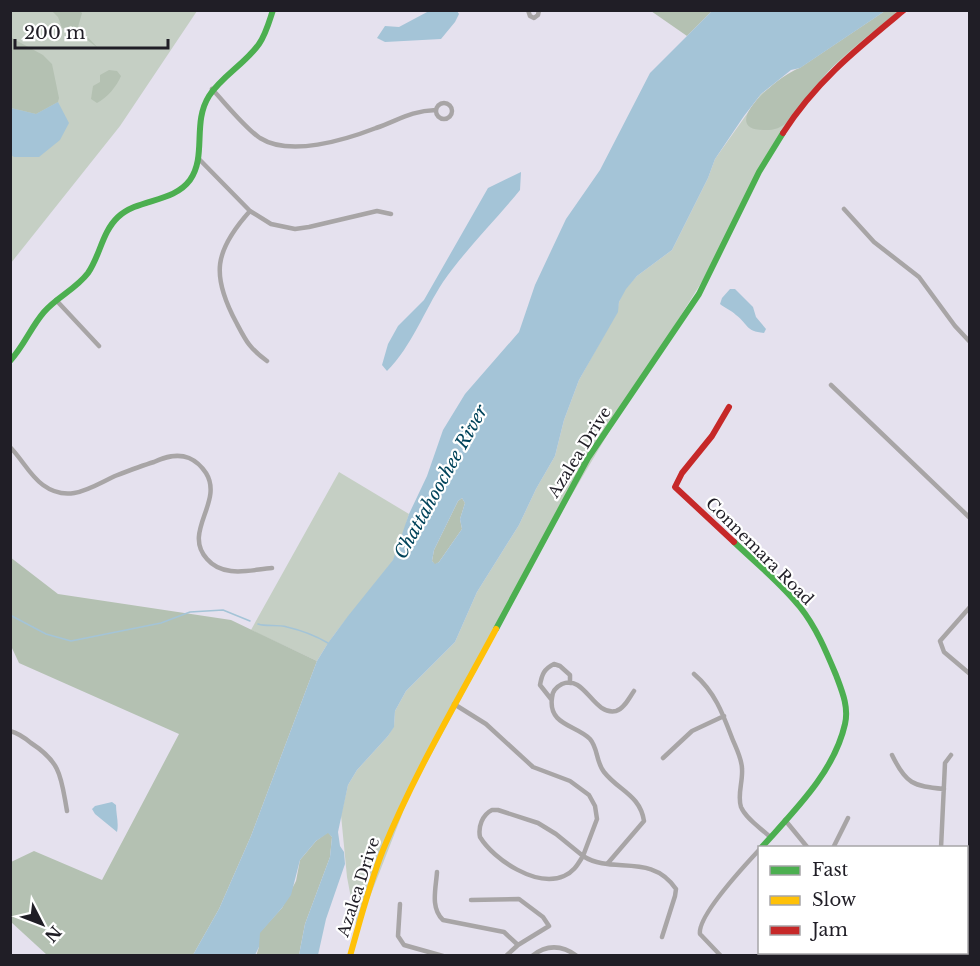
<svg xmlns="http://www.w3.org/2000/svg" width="980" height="966" viewBox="0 0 980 966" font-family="'Libre Baskerville',serif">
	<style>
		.green { fill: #c5cfc4 }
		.forest { fill: #b4c1b2 }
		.water { fill: #a4c4d7; fill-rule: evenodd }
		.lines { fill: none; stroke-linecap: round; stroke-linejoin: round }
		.stream { stroke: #a4c4d7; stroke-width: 1.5 }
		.street { stroke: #a8a5a6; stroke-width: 4.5 }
		.fast { stroke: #4caf50; stroke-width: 6 }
		.slow { stroke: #ffc107; stroke-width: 6 }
		.jam { stroke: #c62828; stroke-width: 6 }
		.labels { text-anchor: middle; stroke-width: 4.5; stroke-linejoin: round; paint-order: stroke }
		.street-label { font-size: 16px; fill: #201e26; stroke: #fff }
		.water-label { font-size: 18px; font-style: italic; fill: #00435a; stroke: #fff }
	</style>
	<rect width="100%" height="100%" fill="#e5e1ee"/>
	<!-- green -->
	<path class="green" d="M11,11H197L120,126L11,263Z
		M885,11L887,21L830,69L787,124L706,275L625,405L561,513L410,794L357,930L347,877L341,815L348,785L357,770L388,736L394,726L395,711L406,691L455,642L477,592L519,525L536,489L555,456L564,420L579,380L617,312L619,302L625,289L637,276L672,250L708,178L715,159L761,94Z
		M339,472L409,514C404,529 401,549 392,562C368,596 338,624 317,661L251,630Z"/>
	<!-- forest -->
	<path class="forest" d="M52,11H80L82,13L78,27L98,48L79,34L62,28L58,17Z
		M651,11H712L687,36Z
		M885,11H900C864,38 829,65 803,102C794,115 786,129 769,130C711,133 779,74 800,68Z
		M10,37L43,55L52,64L59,98L58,102L36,114L11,108Z
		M109,70L117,71L121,76C117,86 107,98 97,103L91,99L93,86L100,82V75Z
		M462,498L465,503L460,519L462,529L439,562L435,565L432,561L434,550L458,501Z
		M10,557L58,594L231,620L317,661L251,836L219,909L193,955H47L11,922V862L34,851L102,880L179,734L19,663L11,646Z
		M328,832L332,837L330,857L305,924L299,955L256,956L259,947V933L282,908L296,881L300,860L316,841Z"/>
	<!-- water -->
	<path class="water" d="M429,11H457L459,14L455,22L441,39L385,42L377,38L385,26L399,27Z
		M712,11H885L800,68L791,70L761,94L744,116L715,159L708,178L672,250L637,276L626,289L619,302L618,312L579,380L564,420L555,456L536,489L519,525L477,592L455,642L406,691L395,711L394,727L388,736L357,770L348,785L338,832L340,846L344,852L345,864L326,919L318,955H299L305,924L330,857L332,837L328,833L316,841L300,860L291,895L282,908L260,933L259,947L255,955H193L219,909L251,836L317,661L328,643L348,616L393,560L409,514L427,476L443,430L465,394L519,332L535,285L566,219L600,170L650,73ZM462,498L465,503L460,519L462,529L439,562L435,564L432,561L434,550L458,501Z
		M58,102L69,123L60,140L39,157H14L11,155V108L36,114Z
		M521,172L520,190C495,221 466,249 443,282C424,311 412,346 387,371L382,365L388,344L398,326L424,300L488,188Z
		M730,289H735L753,307L756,317L766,329L764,333C745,331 749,325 736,315C731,310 725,308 720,304L722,298Z
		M112,802L116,805C116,814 119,823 117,832L95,814L92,809L95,806Z"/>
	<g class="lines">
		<!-- stream -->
		<path class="stream" d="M10,615L46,634L71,641L161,623L190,612L223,610L250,621
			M258,624C267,627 277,624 287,627C300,630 316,636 328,643"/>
		<!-- street -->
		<path class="street" d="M528,10L530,16L534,18L538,15L539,10
			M212,89C226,104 245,128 260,138C290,157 345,140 376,128C399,120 410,111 436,110
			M436 111a8 8 0 1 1 16 0a8 8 0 1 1-16 0Z
			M198,158L250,211L271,224L295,229L309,227L377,211L391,214
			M844,209L874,242L919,277L955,326L970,342
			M250,211C214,251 211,275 236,322C246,341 249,348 267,361
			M56,300L99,346
			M831,385L970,518
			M10,447C22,459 30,476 43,485C69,504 91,487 115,476C128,471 141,466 154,462C165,457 177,453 189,458C196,461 202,467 206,473C224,502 182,532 207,559C213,566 222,570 231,571C244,573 259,569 272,568
			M970,607L940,641L944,652L970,674
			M694,674C715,692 723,714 732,738C736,748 742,759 742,769C743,782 737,795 741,807C746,819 761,828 770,837
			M551,699L540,685C542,674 544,669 554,664L560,666L570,675V683
			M454,704L486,724L533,767L570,781L589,795L595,806L597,819L583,856C612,875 651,852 676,889L675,896L662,937
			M10,731C18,733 25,738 31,743C62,763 61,778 67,811
			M892,755C906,784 913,786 944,789
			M663,758L692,731L724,716
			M492,810H498L538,823L556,834L583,856C578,864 574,872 564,876C537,888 494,860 480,837C478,827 482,815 492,810Z
			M785,820L808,848
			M833,848L848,818
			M941,848L945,763L951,755
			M608,863L644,821C640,795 619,791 604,772C596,762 598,748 590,739C576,725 548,725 552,698C552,692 556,687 562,684C585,674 593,716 616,711C624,709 629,698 634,691
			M437,872C436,888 430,908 443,920L504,932L518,945
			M471,900L519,899L543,917L549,926L518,945L506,956
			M400,904L398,936L404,945L443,956
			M532,956C547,944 562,945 577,956
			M721,956L700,934C697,916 746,864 760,849"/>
		<!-- fast -->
		<path class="fast" d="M10,361C24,346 31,327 44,312C57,297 76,289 88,273C100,256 102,232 118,217C139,198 173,203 190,180C207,156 192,123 209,96C222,76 245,64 259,44C266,34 269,22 273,10
			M734,542C756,563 781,583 800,607C816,627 826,651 836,675C842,691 849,707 845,724C834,773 793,812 761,848
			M496,629L588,458L699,294L759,172L783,133
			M966,940L970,941
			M831,956L836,952"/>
		<!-- slow -->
		<path class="slow" d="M350,956C360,921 369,885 383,850C414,774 457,702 496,629"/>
		<!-- jam -->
		<path class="jam" d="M783,133C816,81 858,48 904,10
			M729,407L712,436L682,473L675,487L734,542"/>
	</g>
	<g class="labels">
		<!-- street labels -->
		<g class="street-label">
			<text transform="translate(579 452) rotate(-58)" y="6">Azalea Drive</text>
			<text transform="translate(760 551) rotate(45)" y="6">Connemara Road</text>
			<text transform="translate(358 887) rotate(-72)" y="6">Azalea Drive</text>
		</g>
		<!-- water labels -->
		<g class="water-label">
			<text transform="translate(441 482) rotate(-61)" y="6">Chattahoochee River</text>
		</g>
	</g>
	<!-- border -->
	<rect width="980" height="966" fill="none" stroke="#201e26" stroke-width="24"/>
	<!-- legend -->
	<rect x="758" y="846" width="210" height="108" fill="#ffffff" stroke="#a6a5a8" stroke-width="1.5"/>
	<rect x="770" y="866" width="30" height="9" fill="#4caf50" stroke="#a6a5a8" stroke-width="1.5"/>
	<text x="812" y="876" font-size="18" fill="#201e26">Fast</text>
	<rect x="770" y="896" width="30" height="9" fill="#ffc107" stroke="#a6a5a8" stroke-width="1.5"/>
	<text x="812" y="906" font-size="18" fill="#201e26">Slow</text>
	<rect x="770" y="926" width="30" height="9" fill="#c62828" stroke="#a6a5a8" stroke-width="1.5"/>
	<text x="812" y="936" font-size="18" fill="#201e26">Jam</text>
	<!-- north arrow -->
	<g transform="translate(42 924) rotate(132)" stroke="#ffffff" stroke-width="4.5" paint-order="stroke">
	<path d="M0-4.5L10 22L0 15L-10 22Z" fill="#201e26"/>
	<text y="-9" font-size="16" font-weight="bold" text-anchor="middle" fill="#201e26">N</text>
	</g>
	<!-- scale -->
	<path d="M15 39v9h153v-9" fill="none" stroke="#201e26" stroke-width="3"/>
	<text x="24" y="39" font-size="18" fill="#201e26" stroke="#ffffff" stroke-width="4.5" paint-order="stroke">200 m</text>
</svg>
